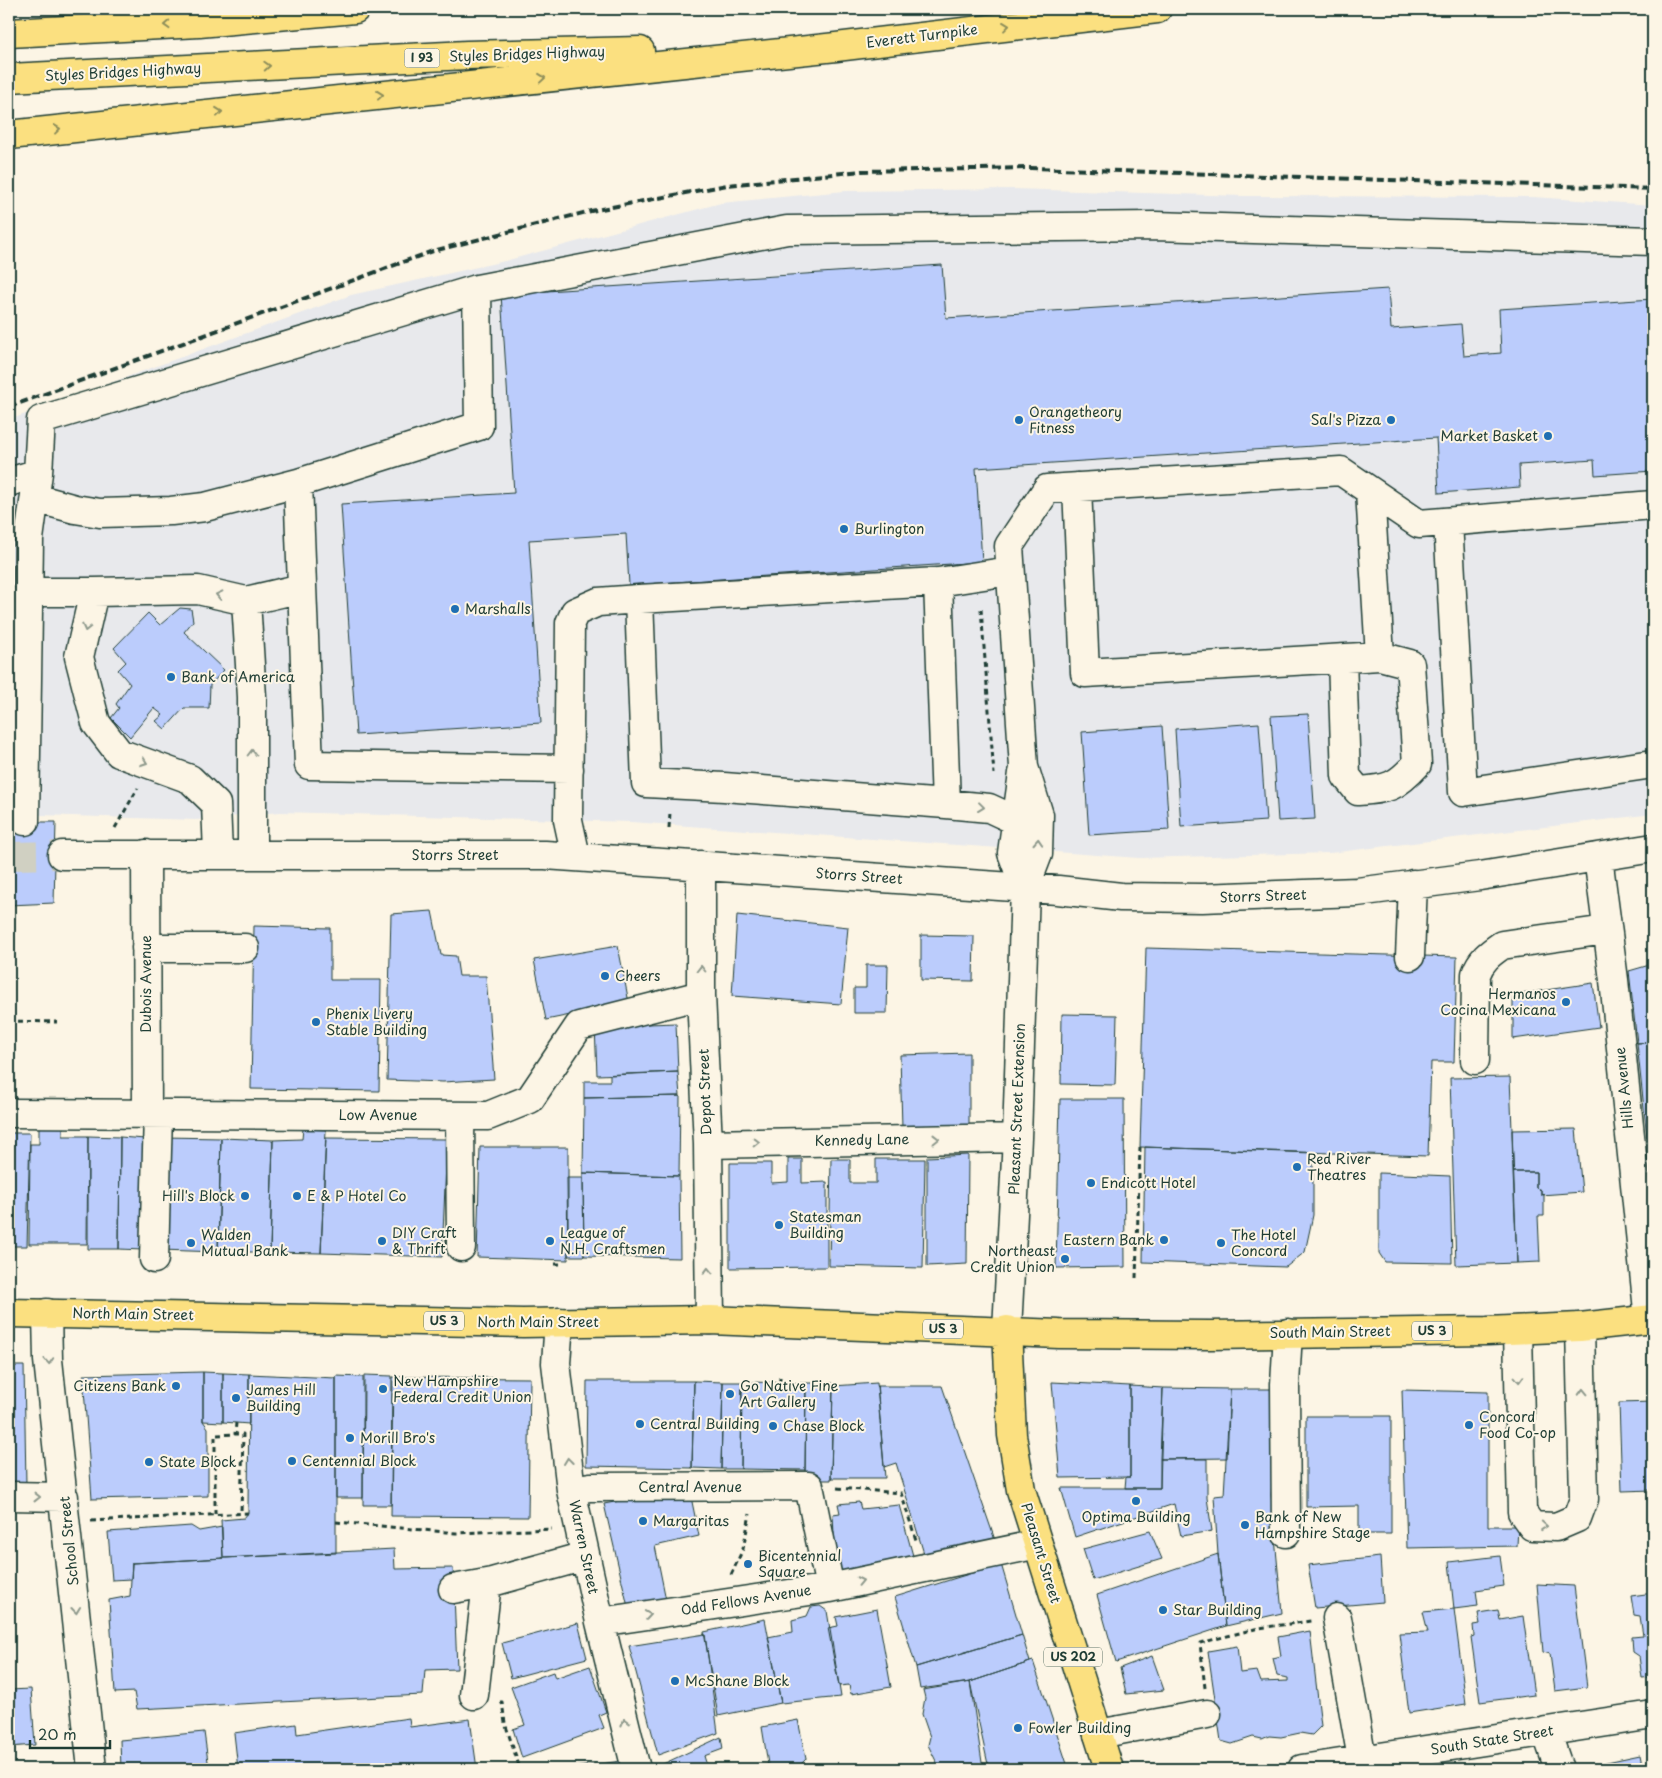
<svg xmlns="http://www.w3.org/2000/svg" width="1662" height="1778" viewBox="0 0 1662 1778" font-family="'Playpen Sans',sans-serif">
	<style>
		.built { fill: #e8e9ec }
		.building { fill: #bbccfc; stroke: #1f3d34 }
		.lines { fill: none; stroke-linecap: round; stroke-linejoin: round }
		.minor-tunnel { stroke: #d0d0c2; stroke-width: 28; stroke-dasharray: 28 14; stroke-linecap: butt }
		.minor-casing { stroke: #1f3d34; stroke-width: 31 }
		.major-casing { stroke: #1f3d34; stroke-width: 31 }
		.highway-casing { stroke: #1f3d34; stroke-width: 31 }
		.path { stroke: #1f3d34; stroke-width: 3; stroke-dasharray: 5 4; stroke-linecap: butt }
		.minor { stroke: #fcf5e5; stroke-width: 28 }
		.major { stroke: #fbe080; stroke-width: 28 }
		.highway { stroke: #fbe080; stroke-width: 28 }
		.rail { stroke: #1f3d34; stroke-width: 4; stroke-dasharray: 8 4; stroke-linecap: butt }
		.oneway { stroke: #8d8e5a }
		.oneway2 { stroke: #8e998c }
		.poi-dot { fill: #1f6fb2; stroke: #fcf5e5; stroke-width: 2 }
		.labels { text-anchor: middle; stroke-width: 4; stroke-linejoin: round; paint-order: stroke }
		.shield { fill: #fcf5e5; stroke: #617469; stroke-width: 1 }
		.shield-label { font-size: 12px; font-weight: bold; fill: #1f3d34 }
		.street-label { font-size: 14px; fill: #1f3d34; stroke: #fcf5e5 }
		.poi-label { font-size: 14px; fill: #1f3d34; stroke: #fcf5e5; text-anchor: start }
	</style>
	<rect width="100%" height="100%" fill="#fcf5e5"/>
	<filter id="ink" filterUnits="userSpaceOnUse"><feTurbulence type="fractalNoise" baseFrequency=".02" numOctaves="2"/><feDisplacementMap in="SourceGraphic" scale="10" xChannelSelector="R" yChannelSelector="G"/><feConvolveMatrix kernelMatrix="1 2 1 2 8 2 1 2 1" color-interpolation-filters="sRGB"/></filter>
	<g filter="url(#ink)">
		<!-- built -->
		<path class="built" d="M1013,189L1243,196L1533,197L1653,205V814L1330,853L1139,858L631,822L280,812L196,820L9,814V420L351,295L505,261L721,203L845,191Z"/>
		<!-- building -->
		<path class="building" d="M942,265L946,318L1388,289L1391,329L1461,324L1464,356L1501,353L1499,309L1653,299V471L1595,475L1594,460L1519,465L1520,487L1439,493L1436,438L976,468L982,562L629,585L626,534L529,540L541,723L356,735L341,504L514,493L501,294Z
			M180,608L191,609L193,621L184,632L224,670L210,685L209,708H184L165,729L156,721L163,715L154,708L130,737L111,718L119,708L116,704L130,684L118,670L126,662L114,648L148,613L160,625Z
			M1308,714L1315,819L1278,821L1271,716Z
			M1259,723L1266,821L1181,827L1175,729Z
			M1162,726L1169,830L1089,835L1082,732Z
			M9,822H56L54,903L9,905Z
			M432,911L441,955L456,956L459,976H486L494,1079L443,1082L387,1080L391,914Z
			M737,915L848,927L841,1004L732,996Z
			M254,926L330,928V980H381L379,1091L251,1089Z
			M921,935L974,936L973,981L921,980Z
			M618,946L629,1003L546,1020L534,960Z
			M1146,948L1457,957L1454,1062H1431L1428,1156L1140,1147Z
			M1653,964V1042L1637,1043L1629,971Z
			M866,965H888L887,1013H854V988H866Z
			M1593,983L1599,1027L1513,1039V995Z
			M1062,1014L1117,1015L1115,1085L1061,1084Z
			M676,1023L678,1072L597,1075L595,1026Z
			M1653,1042V1136L1647,1137L1637,1043Z
			M969,1053V1129L902,1128L900,1055Z
			M678,1072L680,1096L584,1098V1081H610V1075Z
			M1510,1077L1517,1263L1456,1265L1450,1078Z
			M680,1096L679,1176L583,1173L584,1098Z
			M1060,1099H1124L1125,1267L1056,1268Z
			M39,1124H63V1136H88L87,1244H29L30,1144H39Z
			M303,1129L326,1130L321,1253L270,1252L273,1140L302,1139Z
			M1576,1129L1582,1192L1541,1195V1190L1536,1188V1172H1513L1512,1130Z
			M9,1133H30L27,1246H9Z
			M88,1136L120,1137L119,1249H88Z
			M120,1137L145,1139L143,1250L119,1249Z
			M163,1137L221,1138L218,1252L161,1250Z
			M221,1138L273,1140L270,1252H218Z
			M326,1138L447,1139L442,1257L321,1253Z
			M480,1147H568V1260L477,1257Z
			M1145,1147L1313,1153V1215L1305,1252L1286,1267L1143,1262Z
			M968,1155L967,1264L927,1266V1157Z
			M788,1159H802V1183L827,1182V1267L730,1268V1163H771V1183L788,1182Z
			M831,1159H850V1183H876V1159H925L923,1268L829,1266Z
			M1513,1172H1536V1188L1541,1190V1195L1544,1194V1216H1538L1540,1262L1517,1263Z
			M583,1173L679,1176L680,1258L584,1256Z
			M1379,1173L1450,1176L1452,1263L1385,1262L1379,1253Z
			M567,1178H583L584,1256H568Z
			M9,1366H24L26,1485H9Z
			M203,1372V1421L208,1428V1496L92,1499L83,1375Z
			M203,1372L223,1373V1422L203,1421Z
			M223,1373L249,1374V1424L223,1422Z
			M249,1374L336,1378V1553L223,1558L221,1520L244,1518L248,1513Z
			M364,1375L392,1376L391,1505H363Z
			M336,1376L363,1377V1498H336Z
			M393,1377L530,1378L528,1517L391,1516Z
			M587,1381H694L692,1468L586,1466Z
			M694,1381L723,1382L721,1469L692,1468Z
			M723,1382H742L741,1469H721Z
			M742,1382L806,1383L805,1470L741,1469Z
			M1052,1382L1130,1386V1477L1060,1478Z
			M806,1383H833L831,1480H805Z
			M877,1383L885,1478H831L833,1386Z
			M877,1386H942L995,1540L926,1560L896,1463L884,1467Z
			M1130,1386L1163,1388L1160,1488H1125L1126,1477H1130Z
			M1163,1388L1230,1389L1227,1458L1160,1459Z
			M1230,1389H1278L1271,1495L1282,1613L1226,1626L1218,1554L1214,1496L1224,1495Z
			M1402,1390L1488,1392V1526H1518L1517,1546L1407,1548Z
			M1653,1402V1490L1622,1491L1619,1403Z
			M1306,1416H1391V1534H1359V1506L1306,1507Z
			M1160,1459H1207V1498L1212,1531L1181,1536L1174,1504L1075,1537L1061,1488H1160Z
			M690,1492L699,1536L655,1546L666,1600L628,1607L604,1504L647,1496Z
			M859,1502L861,1509L899,1505L915,1563L836,1576L833,1514L840,1513L838,1504Z
			M191,1526L199,1531L222,1527L223,1558L132,1563L131,1579L112,1580L108,1532Z
			M1150,1531L1162,1559L1093,1580L1083,1549Z
			M394,1549L395,1569L453,1568L457,1669L425,1670L423,1695L137,1709L134,1692L115,1693L109,1600L130,1596L132,1563Z
			M1218,1554L1226,1626L1116,1662L1097,1595Z
			M1500,1556L1504,1586L1476,1590L1478,1606L1454,1609L1449,1562Z
			M1380,1557L1383,1602L1315,1608L1308,1565Z
			M1001,1564L1022,1635L916,1667L895,1597Z
			M1537,1584L1574,1586L1587,1687L1555,1691L1550,1654L1543,1652Z
			M1653,1593V1677L1642,1678L1639,1656L1633,1652L1632,1637L1643,1636L1640,1616L1634,1615L1631,1596Z
			M820,1606L827,1611L841,1697L781,1703L768,1637L793,1632L792,1620L807,1616L811,1607Z
			M877,1609L891,1687L851,1694L849,1685L839,1686L828,1628L838,1626L836,1617Z
			M1454,1609L1466,1704L1409,1713L1399,1633L1428,1632L1423,1612Z
			M1498,1610L1500,1620L1523,1616L1534,1695L1480,1702L1471,1637L1474,1636L1473,1625L1480,1624L1478,1613Z
			M765,1619L781,1703L718,1716L704,1632Z
			M578,1623L587,1658L511,1678L502,1643Z
			M1310,1631L1321,1726L1312,1735L1300,1733L1281,1737L1269,1736L1262,1739L1253,1737L1232,1744L1221,1741L1208,1651L1237,1646L1240,1673L1257,1671L1261,1682L1288,1681V1678L1277,1676L1273,1658L1281,1656L1278,1637Z
			M705,1634L718,1733L658,1755L629,1646Z
			M1022,1635L1030,1662L970,1682L920,1689L916,1667Z
			M1152,1656L1164,1690L1126,1694L1120,1668Z
			M1033,1661L1067,1764L1035,1769H989L970,1682Z
			M590,1666L606,1712L599,1715L604,1728L522,1758L513,1729L525,1725L511,1687L553,1672L555,1678Z
			M970,1682L983,1769H935L937,1763L928,1745L930,1737L922,1714L925,1698L923,1690Z
			M31,1689L35,1745L9,1747V1690Z
			M409,1718L410,1727L470,1719L477,1769H238L234,1733L296,1724L297,1734Z
			M798,1720L806,1759L802,1763V1769H762V1766L768,1764L762,1727Z
			M204,1732L209,1769H121L120,1740Z
			M721,1737L723,1749L704,1756L708,1769H664L663,1764Z
			M1640,1755L1643,1769H1589L1588,1766Z
			M621,1761L623,1769H565Z"/>
		<g class="lines">
			<!-- minor-tunnel -->
			<path class="minor-tunnel" d="M9,856L62,855"/>
			<!-- minor casing -->
			<g class="minor-casing">
				<path id="minor" d="M477,289L787,230L1155,226L1653,241
					M9,482L38,473
					M1077,487L1085,673L1380,656L1410,664L1417,764C1396,787 1389,789 1358,791L1346,776L1342,659
					M1370,491L1380,656
					M35,498L75,509L100,513L171,511L205,507L298,483L309,765L569,769
					M1448,522L1463,792L1653,764
					M938,582L1010,571
					M28,592H94
					M246,601L302,588
					M1023,773L1012,853L1025,888
					M946,804L989,808L1015,820
					M25,821L29,539L38,473L41,420L477,289L479,426L298,483
					M146,854L147,1114
					M218,854L216,804L190,779L119,753L96,723L79,657L94,592L198,590L246,601L252,697V854
					M62,855H545L1058,890L1121,897L1202,898L1357,892L1480,876L1653,848
					M576,857L568,820L570,623L575,612L598,602L639,599L938,582L946,804L724,787L646,783L639,599
					M1598,857L1614,980L1649,1320
					M701,865V995L708,1144L710,1320
					M146,948H245
					M1410,956L1413,884
					M1475,1060L1476,974C1481,960 1489,954 1502,945L1606,930
					M9,1113L488,1116L530,1099L579,1026L701,995
					M460,1116L461,1247
					M708,1144L1017,1138
					M154,1259L158,1114
					M47,1313L48,1360L92,1769
					M559,1322L556,1363L571,1490L600,1622L636,1769
					M1007,1330L1017,1138L1025,888L1038,854L1039,815L1024,767L1009,546L1047,489L1341,471L1419,524L1653,505
					M1518,1330L1522,1512L1532,1526L1556,1527L1577,1518L1584,1499L1580,1327
					M571,1490L590,1487L809,1486L830,1588
					M9,1496L64,1497
					M1286,1533L1285,1384L1288,1333
					M453,1589L492,1582L585,1556
					M1337,1618L1362,1759
					M600,1622L830,1588L1038,1544
					M474,1695L487,1583
					M1546,1731L1559,1769
					M1098,1734L1207,1714
					M1302,1769L1653,1715"/>
			</g>
			<!-- major casing -->
			<g class="major-casing">
				<path id="major" d="M9,1313L523,1323L710,1320L1059,1334L1210,1335L1487,1331L1580,1327L1653,1319
					M1007,1330L1012,1435L1021,1490L1109,1769"/>
			</g>
			<!-- highway casing -->
			<g class="highway-casing">
				<path id="highway" d="M9,33L199,23L355,9
					M9,78L467,55L640,51
					M9,135L836,47L1157,9"/>
			</g>
			<!-- path -->
			<path class="path" d="M981,609L994,774
				M115,828L138,788
				M669,828L670,812
				M9,1021L57,1022
				M555,1264H561
				M1136,1278L1140,1147
				M780,1382V1375
				M236,1423L235,1434H243L241,1513
				M837,1488L901,1493L917,1543
				M215,1514V1435L235,1434
				M91,1521L248,1513
				M336,1522L456,1533L552,1529
				M731,1575L743,1549L750,1514
				M1205,1688L1200,1643L1259,1628L1311,1621
				M500,1702H502L505,1723L520,1769"/>
			<!-- minor -->
			<use href="#minor" class="minor"/>
			<!-- major -->
			<use href="#major" class="major"/>
			<!-- highway -->
			<use href="#highway" class="highway"/>
			<!-- rail -->
			<path class="rail" d="M9,407L433,251L591,211L727,185L862,171L1031,168L1653,189"/>
		</g>
		<!-- one-way arrows -->
		<defs><path id="oneway-chevron" d="M-2-3.5L2.5 0L-2 3.5" fill="none" stroke-width="1.6" stroke-linecap="round" stroke-linejoin="round" transform="scale(1.25)"/></defs>
		<g class="oneway">
			<use href="#oneway-chevron" transform="translate(167 25) rotate(177)"/>
			<use href="#oneway-chevron" transform="translate(1006 26) rotate(-7)"/>
			<use href="#oneway-chevron" transform="translate(267 66) rotate(-3)"/>
			<use href="#oneway-chevron" transform="translate(542 78) rotate(-6)"/>
			<use href="#oneway-chevron" transform="translate(380 95) rotate(-6)"/>
			<use href="#oneway-chevron" transform="translate(219 112) rotate(-6)"/>
			<use href="#oneway-chevron" transform="translate(57 129) rotate(-7)"/>
		</g>
		<g class="oneway2">
			<use href="#oneway-chevron" transform="translate(219 595) rotate(-167)"/>
			<use href="#oneway-chevron" transform="translate(86 628) rotate(103)"/>
			<use href="#oneway-chevron" transform="translate(252 753) rotate(-90)"/>
			<use href="#oneway-chevron" transform="translate(144 762) rotate(20)"/>
			<use href="#oneway-chevron" transform="translate(981 807) rotate(7)"/>
			<use href="#oneway-chevron" transform="translate(1038 842) rotate(-87)"/>
			<use href="#oneway-chevron" transform="translate(701 969) rotate(-90)"/>
			<use href="#oneway-chevron" transform="translate(936 1139) rotate(-1)"/>
			<use href="#oneway-chevron" transform="translate(756 1142) rotate(-1)"/>
			<use href="#oneway-chevron" transform="translate(708 1271) rotate(-92)"/>
			<use href="#oneway-chevron" transform="translate(49 1361) rotate(86)"/>
			<use href="#oneway-chevron" transform="translate(1519 1379) rotate(88)"/>
			<use href="#oneway-chevron" transform="translate(1583 1392) rotate(-92)"/>
			<use href="#oneway-chevron" transform="translate(568 1461) rotate(-97)"/>
			<use href="#oneway-chevron" transform="translate(37 1497)"/>
			<use href="#oneway-chevron" transform="translate(1544 1526) rotate(4)"/>
			<use href="#oneway-chevron" transform="translate(860 1581) rotate(-12)"/>
			<use href="#oneway-chevron" transform="translate(76 1610) rotate(84)"/>
			<use href="#oneway-chevron" transform="translate(648 1615) rotate(-9)"/>
			<use href="#oneway-chevron" transform="translate(625 1722) rotate(-104)"/>
		</g>
	</g>
	<!-- markers -->
	<g class="poi-dot">
		<circle cx="1019" cy="420" r="5"/>
		<circle cx="1391" cy="420" r="5"/>
		<circle cx="1548" cy="436" r="5"/>
		<circle cx="844" cy="529" r="5"/>
		<circle cx="455" cy="609" r="5"/>
		<circle cx="171" cy="677" r="5"/>
		<circle cx="605" cy="976" r="5"/>
		<circle cx="1566" cy="1002" r="5"/>
		<circle cx="316" cy="1022" r="5"/>
		<circle cx="1297" cy="1167" r="5"/>
		<circle cx="1091" cy="1183" r="5"/>
		<circle cx="245" cy="1196" r="5"/>
		<circle cx="297" cy="1196" r="5"/>
		<circle cx="779" cy="1225" r="5"/>
		<circle cx="1164" cy="1240" r="5"/>
		<circle cx="382" cy="1241" r="5"/>
		<circle cx="550" cy="1241" r="5"/>
		<circle cx="191" cy="1243" r="5"/>
		<circle cx="1221" cy="1243" r="5"/>
		<circle cx="1065" cy="1259" r="5"/>
		<circle cx="176" cy="1386" r="5"/>
		<circle cx="383" cy="1389" r="5"/>
		<circle cx="730" cy="1394" r="5"/>
		<circle cx="236" cy="1398" r="5"/>
		<circle cx="640" cy="1424" r="5"/>
		<circle cx="1469" cy="1425" r="5"/>
		<circle cx="773" cy="1426" r="5"/>
		<circle cx="350" cy="1438" r="5"/>
		<circle cx="292" cy="1461" r="5"/>
		<circle cx="149" cy="1462" r="5"/>
		<circle cx="1136" cy="1501" r="5"/>
		<circle cx="643" cy="1521" r="5"/>
		<circle cx="1245" cy="1525" r="5"/>
		<circle cx="748" cy="1564" r="5"/>
		<circle cx="1163" cy="1610" r="5"/>
		<circle cx="675" cy="1681" r="5"/>
		<circle cx="1018" cy="1728" r="5"/>
	</g>
	<g class="labels">
		<!-- shield labels -->
		<g class="shield">
			<rect x="404.5" y="48.5" width="35" height="19" rx="4"/>
			<rect x="424" y="1311.5" width="40" height="19" rx="4"/>
			<rect x="923" y="1319.5" width="40" height="19" rx="4"/>
			<rect x="1412" y="1321.5" width="40" height="19" rx="4"/>
			<rect x="1044" y="1647.5" width="58" height="19" rx="4"/>
		</g>
		<g class="shield-label">
			<text x="422" y="62">I 93</text>
			<text x="444" y="1325">US 3</text>
			<text x="943" y="1333">US 3</text>
			<text x="1432" y="1335">US 3</text>
			<text x="1073" y="1661">US 202</text>
		</g>
		<!-- street labels -->
		<g class="street-label">
			<text transform="translate(922 36) rotate(-7)" y="5">Everett Turnpike</text>
			<text transform="translate(527 54) rotate(-2)" y="5">Styles Bridges Highway</text>
			<text transform="translate(123 72) rotate(-3)" y="5">Styles Bridges Highway</text>
			<text x="455" y="860">Storrs Street</text>
			<text transform="translate(859 876) rotate(4)" y="5">Storrs Street</text>
			<text transform="translate(1263 896) rotate(-2)" y="5">Storrs Street</text>
			<text transform="translate(146 984) rotate(-90)" y="5">Dubois Avenue</text>
			<text transform="translate(1624 1088) rotate(-96)" y="5">Hills Avenue</text>
			<text transform="translate(705 1092) rotate(-92)" y="5">Depot Street</text>
			<text transform="translate(1017 1109) rotate(-88)" y="5">Pleasant Street Extension</text>
			<text x="378" y="1120">Low Avenue</text>
			<text transform="translate(862 1140) rotate(-1)" y="5">Kennedy Lane</text>
			<text transform="translate(133 1314) rotate(1)" y="5">North Main Street</text>
			<text x="538" y="1327">North Main Street</text>
			<text transform="translate(1330 1332) rotate(-1)" y="5">South Main Street</text>
			<text x="690" y="1492">Central Avenue</text>
			<text transform="translate(69 1541) rotate(-96)" y="5">School Street</text>
			<text transform="translate(584 1547) rotate(78)" y="5">Warren Street</text>
			<text transform="translate(1041 1553) rotate(73)" y="5">Pleasant Street</text>
			<text transform="translate(746 1600) rotate(-9)" y="5">Odd Fellows Avenue</text>
			<text transform="translate(1492 1740) rotate(-9)" y="5">South State Street</text>
		</g>
		<!-- poi labels -->
		<g class="poi-label">
			<text x="1029" y="417">Orangetheory<tspan x="1029" dy="16">Fitness</tspan></text>
			<text x="1381" y="425" text-anchor="end">Sal's Pizza</text>
			<text x="1538" y="441" text-anchor="end">Market Basket</text>
			<text x="854" y="534">Burlington</text>
			<text x="465" y="614">Marshalls</text>
			<text x="181" y="682">Bank of America</text>
			<text x="615" y="981">Cheers</text>
			<text x="1556" y="999" text-anchor="end">Hermanos<tspan x="1556" dy="16">Cocina Mexicana</tspan></text>
			<text x="326" y="1019">Phenix Livery<tspan x="326" dy="16">Stable Building</tspan></text>
			<text x="1307" y="1164">Red River<tspan x="1307" dy="16">Theatres</tspan></text>
			<text x="1101" y="1188">Endicott Hotel</text>
			<text x="235" y="1201" text-anchor="end">Hill's Block</text>
			<text x="307" y="1201">E &amp; P Hotel Co</text>
			<text x="789" y="1222">Statesman<tspan x="789" dy="16">Building</tspan></text>
			<text x="392" y="1238">DIY Craft<tspan x="392" dy="16">&amp; Thrift</tspan></text>
			<text x="560" y="1238">League of<tspan x="560" dy="16">N.H. Craftsmen</tspan></text>
			<text x="201" y="1240">Walden<tspan x="201" dy="16">Mutual Bank</tspan></text>
			<text x="1231" y="1240">The Hotel<tspan x="1231" dy="16">Concord</tspan></text>
			<text x="1154" y="1245" text-anchor="end">Eastern Bank</text>
			<text x="1055" y="1256" text-anchor="end">Northeast<tspan x="1055" dy="16">Credit Union</tspan></text>
			<text x="393" y="1386">New Hampshire<tspan x="393" dy="16">Federal Credit Union</tspan></text>
			<text x="166" y="1391" text-anchor="end">Citizens Bank</text>
			<text x="740" y="1391">Go Native Fine<tspan x="740" dy="16">Art Gallery</tspan></text>
			<text x="246" y="1395">James Hill<tspan x="246" dy="16">Building</tspan></text>
			<text x="1479" y="1422">Concord<tspan x="1479" dy="16">Food Co-op</tspan></text>
			<text x="650" y="1429">Central Building</text>
			<text x="783" y="1431">Chase Block</text>
			<text x="360" y="1443">Morill Bro's</text>
			<text x="302" y="1466">Centennial Block</text>
			<text x="159" y="1467">State Block</text>
			<text x="1136" y="1522" text-anchor="middle">Optima Building</text>
			<text x="1255" y="1522">Bank of New<tspan x="1255" dy="16">Hampshire Stage</tspan></text>
			<text x="653" y="1526">Margaritas</text>
			<text x="758" y="1561">Bicentennial<tspan x="758" dy="16">Square</tspan></text>
			<text x="1173" y="1615">Star Building</text>
			<text x="685" y="1686">McShane Block</text>
			<text x="1028" y="1733">Fowler Building</text>
		</g>
	</g>
	<!-- margin -->
	<rect width="1662" height="1778" fill="none" stroke="#fcf5e5" stroke-width="30"/>
	<rect x="15" y="15" width="1632" height="1748" fill="none" stroke="#1f3d34" stroke-width="2" filter="url(#ink)"/>
	<!-- scale -->
	<path d="M30 1740v8h80v-8" fill="none" stroke="#1f3d34" stroke-width="2.5"/>
	<text x="38" y="1740" font-size="15" fill="#1f3d34" stroke="#fcf5e5" stroke-width="4" paint-order="stroke">20 m</text>
</svg>
